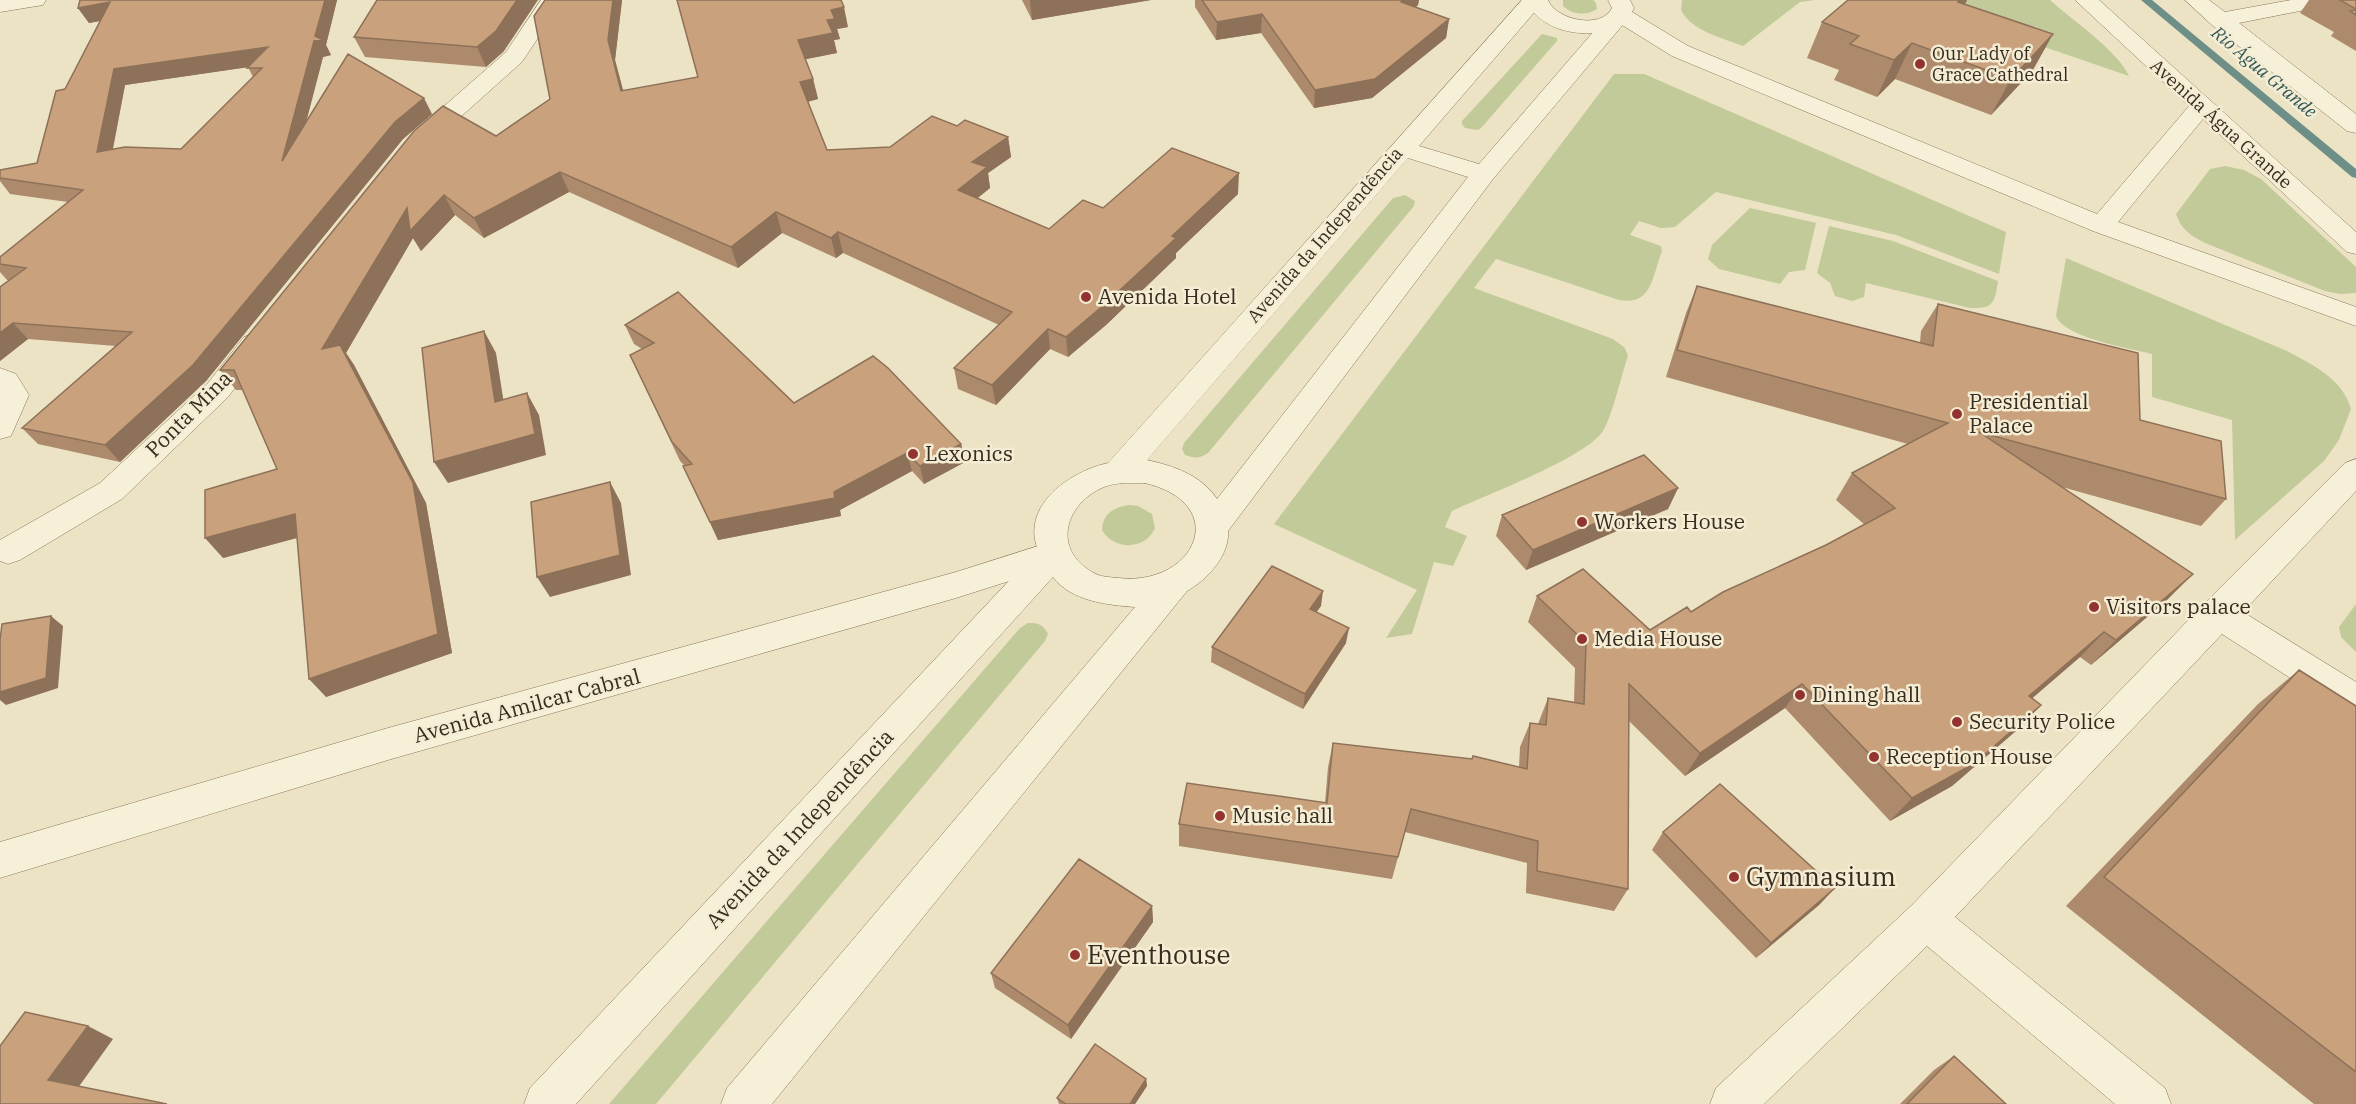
<svg xmlns="http://www.w3.org/2000/svg" width="2356" height="1104" viewBox="0 0 2356 1104" font-family="'IBM Plex Serif',serif">
	<style>
		.green { fill: #c2ca99 }
		.lines { fill: none; stroke-linecap: round; stroke-linejoin: round }
		.stream { fill: #6e8e88; fill-rule: evenodd }
		.minor-casing { stroke: #86755c; stroke-width: 1 }
		.tertiary-casing { stroke: #86755c; stroke-width: 1 }
		.minor { fill: #f7f0d8; fill-rule: evenodd }
		.tertiary { fill: #f7f0d8; fill-rule: evenodd }
		.wall { fill: #ad8a6c; fill-rule: evenodd }
		.shaded-wall { fill: #8d7158 }
		.building { fill: #c9a17d; stroke: #8d7158; stroke-width: 1.5; fill-rule: evenodd }
		.poi-dot { fill: #93332f; stroke: #f4edd4; stroke-width: 2 }
		.labels { text-anchor: middle; stroke-width: 5; stroke-linejoin: round; paint-order: stroke }
		.far-poi-label { font-size: 18px; fill: #372c1f; stroke: #f4edd4; text-anchor: start }
		.far-water-label { font-size: 18px; font-style: italic; fill: #2f5656; stroke: #f4edd4 }
		.far-street-label { font-size: 18px; fill: #372c1f; stroke: #f4edd4 }
		.poi-label { font-size: 21px; fill: #372c1f; stroke: #f4edd4; text-anchor: start }
		.street-label { font-size: 21px; fill: #372c1f; stroke: #f4edd4 }
		.near-poi-label { font-size: 26px; fill: #372c1f; stroke: #f4edd4; text-anchor: start }
	</style>
	<rect width="100%" height="100%" fill="#ece3c5"/>
	<!-- green -->
	<path class="green" d="M1563,0H1593L1596,3L1597,9C1586,16 1573,15 1563,6Z
		M1682,0H1815L1800,2L1743,46C1723,38 1691,31 1681,10Z
		M1907,0H2050C2072,20 2117,50 2129,76Z
		M1542,34L1557,38V41L1482,127L1478,130L1465,128L1462,124V121Z
		M1614,74H1644L2006,232L1999,274L1896,235L1716,192L1675,227L1661,228L1639,221L1630,235L1661,246L1662,251C1652,277 1652,306 1619,300L1496,259L1474,288L1613,339L1625,348L1628,356C1622,373 1612,417 1603,431C1585,458 1486,495 1452,511L1445,527L1467,536L1453,566L1434,562L1412,634L1386,638L1417,590L1274,524Z
		M2225,166L2244,170L2261,179L2356,267V293L2340,294L2325,291L2205,243C2191,236 2181,229 2176,214L2210,169Z
		M1405,195L1415,201L1414,206L1208,453C1199,459 1194,458 1185,455L1182,449L1184,443L1393,198Z
		M1750,208L1816,223L1805,270L1789,272L1780,284L1719,269L1708,259L1712,245Z
		M1829,226L1893,241L1998,281C1995,303 1993,309 1970,308L1866,283L1864,297L1852,301L1835,296L1830,283L1817,273Z
		M2066,258L2287,351C2313,365 2343,379 2351,409L2339,440L2324,461L2235,540L2232,420L2152,397V354C2129,348 2065,338 2056,316Z
		M1128,505L1138,506L1152,514L1155,528C1146,550 1114,551 1102,530C1103,513 1113,508 1128,505Z
		M2356,604V652L2341,637L2339,627Z
		M1028,623C1038,623 1043,624 1048,634L1045,641L656,1104H609L1020,628Z"/>
	<g class="lines">
		<!-- stream -->
		<path class="stream" d="M2141,0H2152L2356,169V178L2352,177Z"/>
		<!-- minor casing -->
		<g class="minor-casing">
			<path id="minor" d="M541,0H563L522,62L428,146L419,148L410,146L407,141L410,136L506,52Z
				M1526,0H1548C1556,20 1601,30 1612,8L1608,0H1630L1634,8L1632,12L1688,46L2097,214L2189,106L2075,0H2099L2356,232V254L2347,252L2203,119L2118,222L2356,307V326L2093,231L1672,56L1622,25C1591,41 1540,34 1526,0Z
				M2185,0H2209L2225,12L2291,0H2336L2333,5L2325,6L2239,23L2356,114V133L2347,131L2212,25Z
				M254,334L264,337L268,344L228,397L122,499L20,560L8,564L0,561V540L100,483L208,383L244,337Z
				M0,368L16,374L29,395L11,436L0,439Z
				M2356,459V491L2243,612L2356,682V716L2343,712L2222,634L1955,917L2165,1088L2171,1104H2115L1927,946L1764,1104H1710L1716,1088L1912,905L2205,603L2345,463Z
				M1054,541L1066,545L1071,554L1066,563L956,598L388,760L0,878V842L388,728L956,572Z"/>
		</g>
		<!-- tertiary casing -->
		<g class="tertiary-casing">
			<path id="tertiary" d="M0,0H46L43,5L0,12Z
				M1522,0H1545L1419,146L1479,164L1607,16L1615,14L1623,16L1626,21L1493,179L1228,531C1230,555 1207,580 1187,591L772,1104H721L727,1088L1135,607C1107,605 1071,601 1053,577L576,1104H524L530,1088L1038,550C1020,505 1071,471 1108,463ZM1408,158L1468,177L1217,499C1201,475 1174,466 1147,460ZM1145,483C1233,504 1195,587 1118,578C1108,577 1100,577 1092,572C1051,548 1066,503 1104,487C1116,482 1132,483 1145,483Z"/>
		</g>
		<!-- minor -->
		<use href="#minor" class="minor"/>
		<!-- tertiary -->
		<use href="#tertiary" class="tertiary"/>
	</g>
	<!-- wall -->
	<path class="wall" d="M80,0H337L326,45L331,55L323,57L306,121L432,114L403,139L206,381L120,462L38,444L22,428L116,346L28,339L0,361V287L9,280H7L0,272V257L68,202L10,194L0,181V170L37,163L65,89L100,21L89,23L78,8ZM248,67L253,77L181,149H113L125,85Z
		M377,0L504,51L486,67L365,57L354,37Z
		M545,0H622L615,60L623,91L698,77L677,0L848,27L837,29L840,39L834,40L837,53L805,59L813,79L818,99L808,102L827,150L890,147L957,126L1008,137L1011,157L988,173L990,188L977,198L1049,229L1103,208L1238,194L1176,253V258L1106,325L1068,357L1050,349L996,405L958,389L954,368L999,325L843,253L836,258L782,233L738,268L569,192L484,238L455,215L421,251L413,238L346,353L354,365L426,503L452,653L326,697L297,538L223,558L277,469L243,390H236L220,370L496,136L550,99Z
		M1022,0H1151L1032,20Z
		M1195,0H1419L1418,5L1416,7L1449,19L1446,38L1372,98L1314,108L1261,33L1216,40L1195,7Z
		M1848,0H1967L1965,4L2033,70L1991,115L1895,79L1877,97L1834,80L1839,70L1807,58L1822,22Z
		M2309,0H2356V51L2331,36L2334,32L2300,13Z
		M1697,286L1920,343L1921,331L1938,304L2140,420L2226,499L2201,526L2062,487L2167,600L2091,665L2080,657L2032,698L2041,705L2017,730L1952,786L1890,821L1785,708L1685,776L1629,721L1628,889L1614,911L1526,893L1527,863L1405,832L1392,879L1179,846V824L1325,803L1328,767L1333,743L1472,759L1473,756L1519,767L1520,747L1530,723L1538,724L1548,698L1574,702L1575,668L1528,622L1537,596L1650,630L1691,612L1826,545L1865,525L1836,500L1852,473L1908,444L1666,377L1686,313Z
		M625,325L794,403L961,444L965,462L924,484L912,471L840,510L841,516L718,540L692,485L683,466H685L680,461L630,355L642,349L634,344Z
		M1678,488L1668,509L1526,570L1496,536L1502,515Z
		M1321,606L1316,612L1346,643L1303,709L1211,662L1212,647Z
		M2299,670L2356,706V1104H2314L2066,906L2258,704Z
		M1663,832L1835,888L1819,905L1756,958L1652,850Z
		M1152,906L1153,922L1071,1039L995,988L991,973Z
		M1954,1056L2006,1104H1900L1934,1070Z
		M1146,1079L1147,1086L1135,1104H1059L1057,1098Z"/>
	<!-- shaded-wall -->
	<path class="shaded-wall" d="M325,0H337L326,45L331,55L323,57L292,177L282,161Z
		M517,0H538L504,51L486,67L477,47Z
		M613,0H622L615,60L629,112L621,91L608,40Z
		M1030,0H1151L1032,20Z
		M1403,0H1419L1418,5L1399,20L1401,2Z
		M1959,0H1967L1956,21L1958,2Z
		M110,2L121,17L89,23L78,8Z
		M844,7L848,27L837,29L840,39L834,40L837,53L802,60L798,40L827,20L831,10Z
		M1262,14L1261,33L1216,40L1217,22Z
		M1449,19L1446,38L1372,98L1314,108L1315,90Z
		M2053,34L2033,70L1991,115L2011,79Z
		M1912,43L1895,79L1877,97L1894,60Z
		M268,47L277,63L125,85L109,168L97,152L114,69Z
		M813,79L818,99L805,102L800,82Z
		M424,98L432,114L403,139L206,381L120,462L105,445L395,122Z
		M1008,137L1011,157L988,173L990,188L962,211L958,190L972,162Z
		M560,172L569,192L484,238L474,218Z
		M1239,173L1238,194L1176,253V258L1106,325L1068,357L1066,337Z
		M444,195L455,215L421,251L413,238L346,353L354,365L426,503L452,653L326,697L309,679L322,349L407,208Z
		M776,212L782,233L738,268L731,247Z
		M838,232L843,253L836,258L831,238Z
		M13,323L28,339L0,361V333Z
		M1048,329L1050,349L996,405L992,385Z
		M484,331L496,353L507,423L495,402Z
		M527,393L539,415L546,455L448,483L434,462Z
		M961,444L965,462L924,484L920,466Z
		M907,453L912,471L840,510L841,516L718,540L710,522L834,492Z
		M610,482L621,503L631,575L550,597L537,577Z
		M1678,488L1668,509L1526,570L1533,550Z
		M295,514L311,534L223,558L205,538Z
		M2193,574L2167,600L2091,665L2116,640Z
		M1323,591L1321,606L1308,624L1310,609Z
		M51,616L63,626L58,688L6,705L0,700V692Z
		M1349,628L1346,643L1303,709L1305,694Z
		M2104,632L2080,657L2006,721L2029,696Z
		M1802,684L1785,708L1685,776L1700,753Z
		M2041,705L2017,730L1952,786L1890,821L1912,798Z
		M1835,888L1819,905L1756,958L1771,943Z
		M1152,906L1153,922L1071,1039L1068,1025Z
		M88,1026L113,1039L75,1092L48,1080Z
		M1146,1079L1147,1086L1135,1104H1130Z"/>
	<!-- building -->
	<path class="building" d="M80,0H325L315,36L323,40L314,41L282,161L348,54L424,98L395,122L193,365L105,445L22,428L132,332L13,323L0,333V287L26,268L0,264V257L83,190L0,178V170L37,163L56,91L65,89L110,2L78,8ZM268,47L247,68H262L181,149L125,147L97,152L114,69Z
		M377,0H517L496,31L477,47L354,37Z
		M545,0H613L608,40L621,91L698,77L677,0H841L844,7L831,10L835,19L827,20L833,33L798,40L813,79L800,82L827,150L890,147L932,116L957,126L965,120L1008,137L972,162L987,167L958,190L1049,229L1083,200L1103,208L1172,148L1239,173L1172,236L1176,238L1105,304L1066,337L1048,329L992,385L954,368L1012,312L838,232L831,238L776,212L731,247L560,172L474,218L444,195L410,231L407,208L322,349L340,345L413,483L438,634L309,679L295,514L205,538V490L277,469L234,370H220L414,131L443,106L496,136L550,99L534,16Z
		M1202,0H1403L1401,2L1449,19L1375,79L1315,90L1262,14L1217,22Z
		M1848,0H1959L1958,2L2053,34L2011,79L1912,43L1894,60L1850,44L1859,36L1822,22Z
		M2340,0H2356V9Z
		M2356,10V15L2350,11Z
		M1697,286L1933,346L1938,304L2138,353L2140,420L2221,441L2226,499L1979,432L2193,574L2116,640L2104,632L2029,696L2041,705L1975,763L1912,798L1802,684L1700,753L1629,684L1628,889L1537,871L1538,841L1411,809L1398,857L1179,824L1187,783L1327,803L1333,743L1472,759L1473,756L1527,769L1530,723L1546,725L1548,698L1584,704L1586,643L1537,596L1583,569L1650,630L1687,607L1691,612L1723,592L1826,545L1895,508L1852,473L1948,423L1677,350Z
		M678,292L794,403L873,356L888,368L961,444L920,466L907,453L834,492L835,498L710,522L683,466L692,464L672,442L630,355L654,343L625,325Z
		M484,331L495,402L527,393L535,434L434,462L422,348Z
		M1644,455L1678,488L1533,550L1502,515Z
		M610,482L620,555L537,577L531,502Z
		M1272,566L1323,591L1310,609L1349,628L1305,694L1212,647Z
		M51,616L46,678L0,692V640L2,624Z
		M2299,670L2356,706V1072L2104,877Z
		M1720,784L1835,888L1771,943L1663,832Z
		M1079,859L1152,906L1068,1025L991,973Z
		M25,1012L88,1026L48,1080L167,1104H0V1046Z
		M1095,1044L1146,1079L1130,1104H1066L1057,1098Z
		M1954,1056L2006,1104H1907Z"/>
	<!-- markers -->
	<g class="poi-dot">
		<circle cx="1920" cy="64" r="6"/>
		<circle cx="1086" cy="297" r="6"/>
		<circle cx="1957" cy="414" r="6"/>
		<circle cx="913" cy="454" r="6"/>
		<circle cx="1582" cy="522" r="6"/>
		<circle cx="2094" cy="607" r="6"/>
		<circle cx="1582" cy="639" r="6"/>
		<circle cx="1800" cy="695" r="6"/>
		<circle cx="1957" cy="722" r="6"/>
		<circle cx="1874" cy="757" r="6"/>
		<circle cx="1220" cy="816" r="6"/>
		<circle cx="1734" cy="877" r="6"/>
		<circle cx="1075" cy="955" r="6"/>
	</g>
	<g class="labels">
		<!-- far-poi labels -->
		<g class="far-poi-label">
			<text x="1932" y="60">Our Lady of<tspan x="1932" dy="21">Grace Cathedral</tspan></text>
		</g>
		<!-- far-water labels -->
		<g class="far-water-label">
			<text transform="translate(2264 72) rotate(40)" y="6">Rio Água Grande</text>
		</g>
		<!-- far-street labels -->
		<g class="far-street-label">
			<text transform="translate(2221 124) rotate(42)" y="6">Avenida Água Grande</text>
			<text transform="translate(1325 235) rotate(-49)" y="6">Avenida da Independência</text>
		</g>
		<!-- poi labels -->
		<g class="poi-label">
			<text x="1098" y="304">Avenida Hotel</text>
			<text x="1969" y="409">Presidential<tspan x="1969" dy="24">Palace</tspan></text>
			<text x="925" y="461">Lexonics</text>
			<text x="1594" y="529">Workers House</text>
			<text x="2106" y="614">Visitors palace</text>
			<text x="1594" y="646">Media House</text>
			<text x="1812" y="702">Dining hall</text>
			<text x="1969" y="729">Security Police</text>
			<text x="1886" y="764">Reception House</text>
			<text x="1232" y="823">Music hall</text>
		</g>
		<!-- street labels -->
		<g class="street-label">
			<text transform="translate(189 414) rotate(-45)" y="7">Ponta Mina</text>
			<text transform="translate(527 706) rotate(-15)" y="7">Avenida Amilcar Cabral</text>
			<text transform="translate(800 829) rotate(-47)" y="7">Avenida da Independência</text>
		</g>
		<!-- near-poi labels -->
		<g class="near-poi-label">
			<text x="1746" y="886">Gymnasium</text>
			<text x="1087" y="964">Eventhouse</text>
		</g>
	</g>
</svg>
